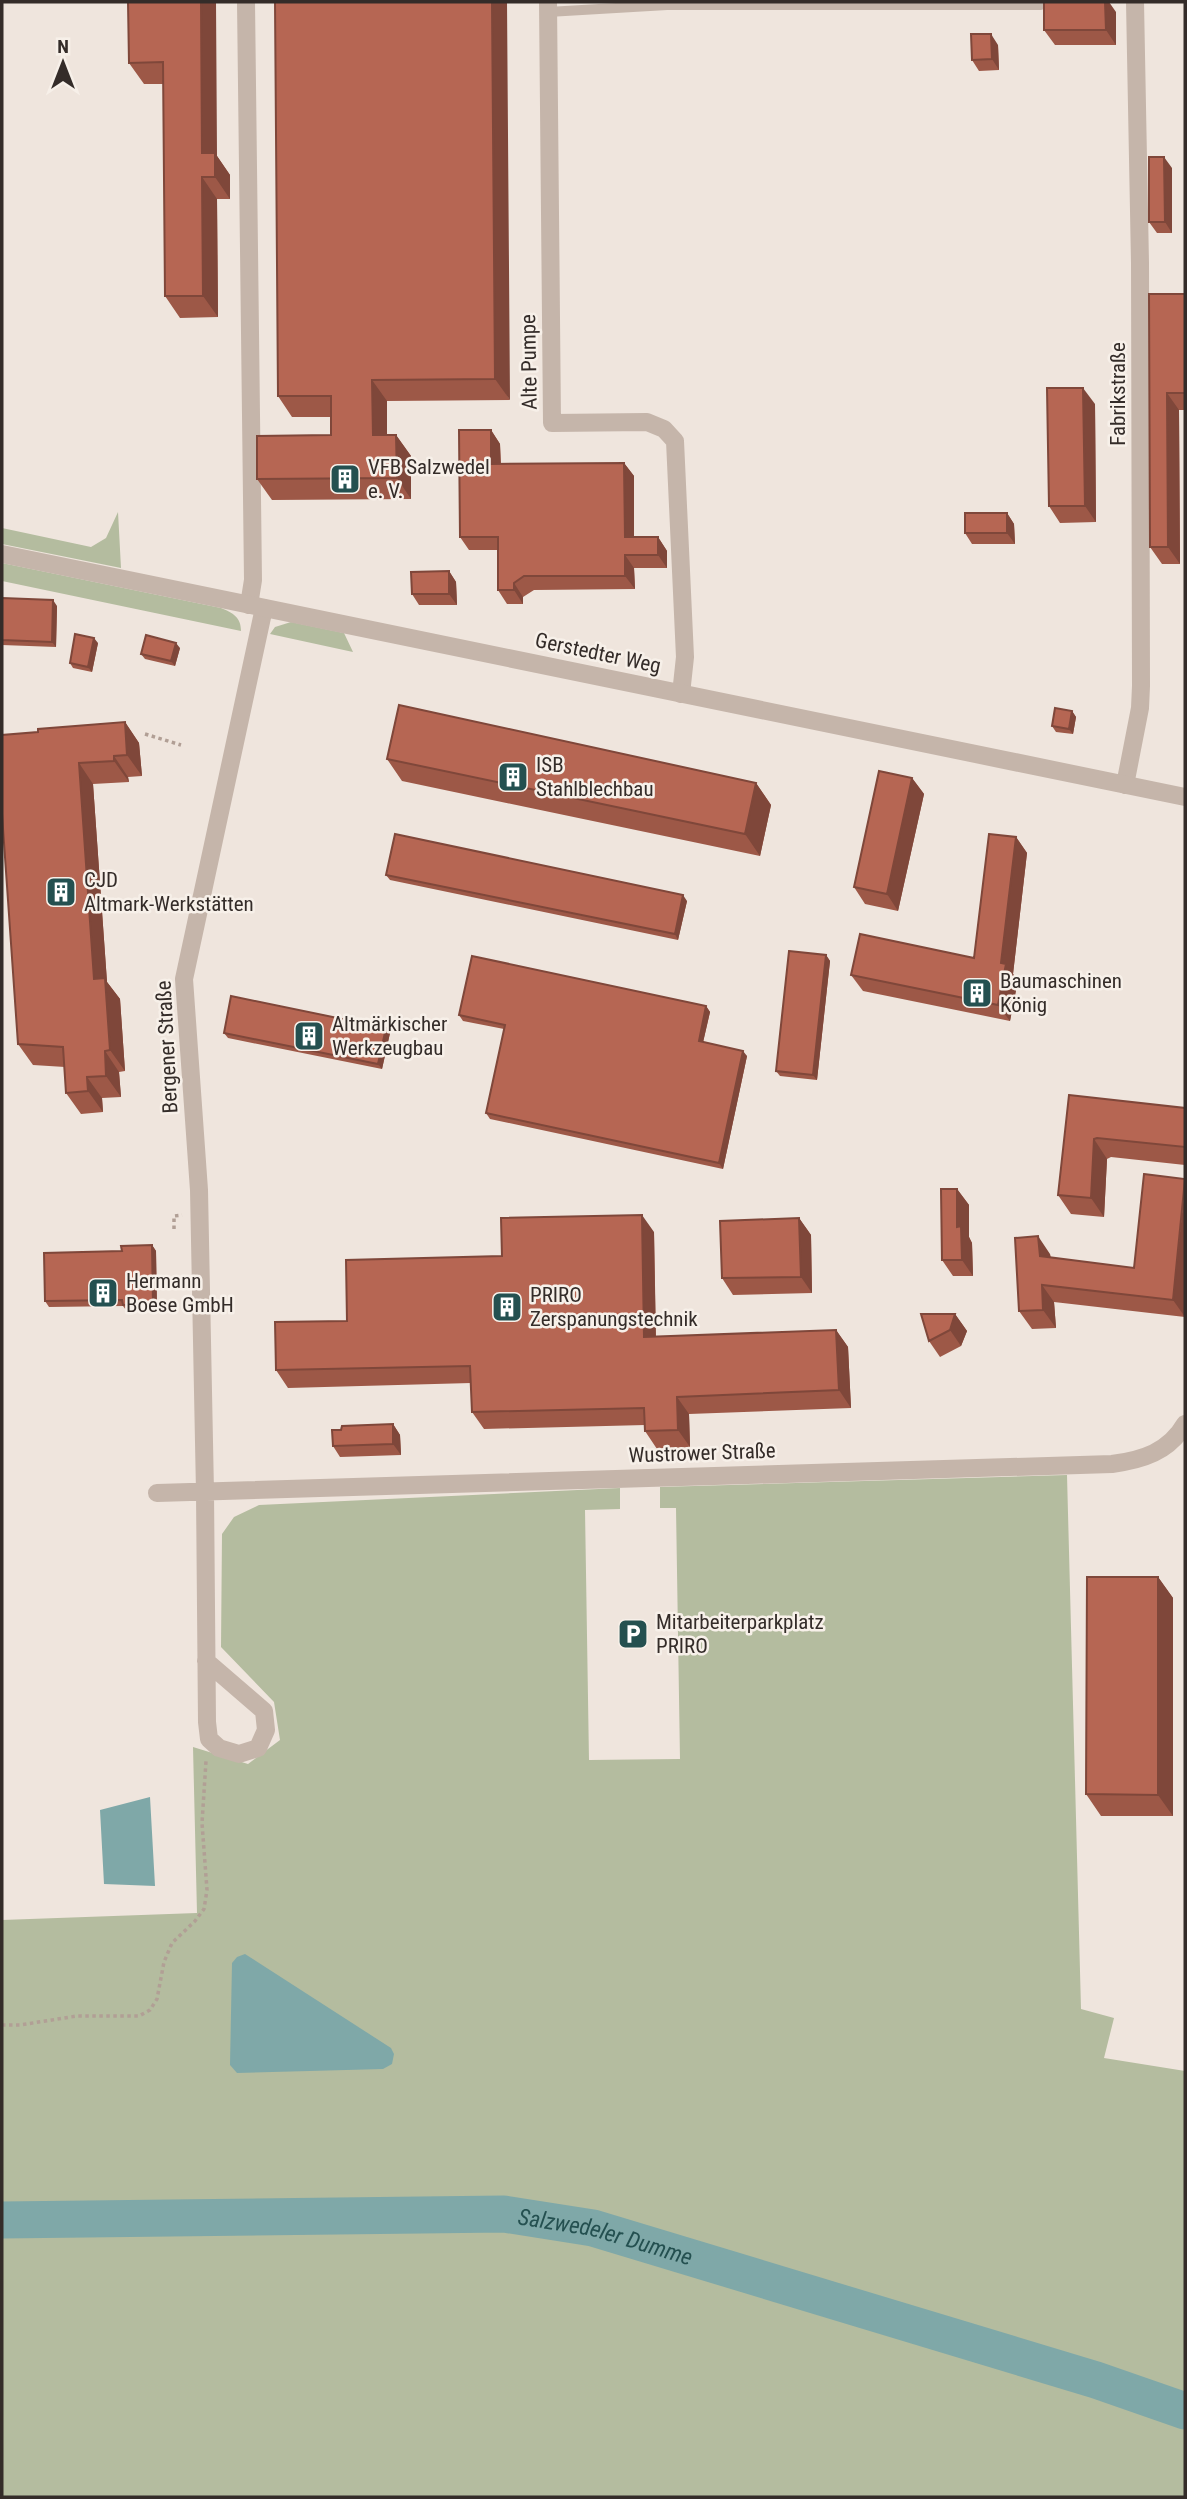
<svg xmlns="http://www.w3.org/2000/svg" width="1187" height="2499" viewBox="0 0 1187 2499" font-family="'Roboto Condensed',sans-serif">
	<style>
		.green { fill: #b4bc9f }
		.water { fill: #7fa8a8 }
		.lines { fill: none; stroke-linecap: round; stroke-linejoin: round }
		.river { stroke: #7fa8a8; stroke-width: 37 }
		.path { stroke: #b19f95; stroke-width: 3.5; stroke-dasharray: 3.5 3.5; stroke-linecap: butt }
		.service { stroke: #c5b5aa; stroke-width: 10 }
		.minor { stroke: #c5b5aa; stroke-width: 18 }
		.tertiary { stroke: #c5b5aa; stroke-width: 18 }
		.wall { fill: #9d5847 }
		.shaded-wall { fill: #7f473a }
		.building { fill: #b66653; stroke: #7f473a; stroke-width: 2 }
		.labels { text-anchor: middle; stroke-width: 5; stroke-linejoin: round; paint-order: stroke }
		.street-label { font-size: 21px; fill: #342c29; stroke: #f7f0e9 }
		.poi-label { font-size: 21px; fill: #342c29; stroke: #f7f0e9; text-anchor: start }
		.water-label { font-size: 23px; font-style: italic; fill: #245050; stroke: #f7f0e9 }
	</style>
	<rect width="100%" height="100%" fill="#efe5dd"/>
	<!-- green -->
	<path class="green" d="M118,512L121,568L2,544V528L91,547L106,538Z
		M2,563L221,608C233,613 241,617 241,631L2,581Z
		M291,622L344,633L353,652L270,634L275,627Z
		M1067,1475L1081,2009L1114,2018L1104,2058L1185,2071V2497H2V1920L197,1913L193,1747L248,1764L280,1740L274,1702L221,1647L222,1534L234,1517L259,1505L620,1488V1509L585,1510L589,1760L680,1759L676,1508H660V1487Z"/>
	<!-- water -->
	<path class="water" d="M150,1797L155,1886L104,1884L100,1810Z
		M245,1954L391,2048L394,2054L392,2064L383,2069L237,2073L230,2065L232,1963L237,1957Z"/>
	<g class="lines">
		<!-- river -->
		<path class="river" id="s1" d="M2,2220L504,2214L593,2228L1096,2380L1185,2411"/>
		<!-- path -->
		<path class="path" d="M145,734L181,745
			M174,1229V1216L182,1215
			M157,1280H166
			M2,2025H20L77,2016H139L150,2010L157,1999L164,1962L172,1943L195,1921L204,1909L207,1890L202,1823L206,1761"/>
		<!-- service -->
		<path class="service" d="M548,12L667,5H1041"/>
		<!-- minor -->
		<path class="minor" d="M246,2L253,580L249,605
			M548,2L552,423L647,422L664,429L675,441L685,657L681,694
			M1125,785L1140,708L1141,686L1140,263L1135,2
			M157,1493L1112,1464C1142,1460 1169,1452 1185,1424
			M206,1661L264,1711L266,1730L258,1748L239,1754L219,1748L209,1739L207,1722L205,1492L199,1190L184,979L264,608"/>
		<!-- tertiary -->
		<path class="tertiary" d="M2,554L1185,797"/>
	</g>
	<!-- wall -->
	<path class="wall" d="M128,2L217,156L230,175V199H217L218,317L180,318L165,296L164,84H144L129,63Z
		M275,2L510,400L387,401V435H396L411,456V499L272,500L257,479L331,435V417H292L278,396Z
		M1116,12V45H1055L1044,30Z
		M998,45L999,70L979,71L972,60Z
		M1172,168V233H1157L1149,222Z
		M1149,294H1185V410H1179L1180,564H1162L1150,547Z
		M1095,404L1096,522L1060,523L1049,506Z
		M491,430L500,444L501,464L624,463L634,476V537H658L667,551V568H634L635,589L534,590L523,597V604H507L498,590V550H469L460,537Z
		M1007,513L1014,524L1015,544H972L965,533Z
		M449,571L456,582L457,605H419L412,594Z
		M2,598L57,606L56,647L2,645Z
		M98,643L92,672L73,668L70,663Z
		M180,648L175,666L145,659L141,654Z
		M1072,711L1076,717L1073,734L1056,732L1052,726Z
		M125,722L139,743L142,776L128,777L129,782L93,784L107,982L120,999L125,1071L119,1072L121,1097L102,1098L103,1112L81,1114L66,1093L65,1067L33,1065L18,1044L38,732Z
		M387,759L756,783L771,805L760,856L402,781Z
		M912,778L924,794L898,911L865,904L854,887Z
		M1016,837L1027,853L1013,974L1018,980L1010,1021L863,991L851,975L974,958Z
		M386,875L687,901L678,940L390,880Z
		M826,955L830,961L817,1080L780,1076L776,1071Z
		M706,1006L710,1012L703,1042L747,1056L723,1169L490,1119L486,1113L504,1029L463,1021L459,1015Z
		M386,1028L390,1033L382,1069L228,1038L224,1033Z
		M1069,1095L1185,1108V1165L1111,1157L1107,1159L1104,1217L1071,1214L1058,1195Z
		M1144,1174L1185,1317L1054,1302L1056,1328L1032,1329L1019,1311L1050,1254L1051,1258L1134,1268Z
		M957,1189L969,1205V1237L972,1243L973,1276H953L942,1260Z
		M799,1218L811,1235L812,1293L733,1295L722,1278Z
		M654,1232L656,1337L836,1330L848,1347L851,1408L689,1414L690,1447L657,1449L645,1431V1425L484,1429L472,1412L471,1383L288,1388L276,1370L347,1321L502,1256Z
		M152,1245L156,1251L157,1310H126L123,1306L49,1307L45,1301L122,1251Z
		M955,1314L967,1331L961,1346L940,1357L929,1341Z
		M393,1424L400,1435L401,1455L340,1457L333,1446L341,1430Z
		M1158,1577L1173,1598V1816H1101L1086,1794Z"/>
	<!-- shaded-wall -->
	<path class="shaded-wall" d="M201,2H216L217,156L230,175V199L215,177L202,153Z
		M492,2H507L510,400L495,379Z
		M1105,2H1109L1116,12V45L1106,30Z
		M991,34L998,45L999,70L992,59Z
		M1164,157L1172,168V233L1165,222Z
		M202,177L217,199L218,317L203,296Z
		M372,380L387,401V456L373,435Z
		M1083,388L1095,404L1096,522L1085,506Z
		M1167,393L1179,410L1180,564L1168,547Z
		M491,430L500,444L501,477L491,464Z
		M396,435L411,456V499L397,478Z
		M624,463L634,476V551L625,537Z
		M1007,513L1014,524L1015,544L1007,533Z
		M658,537L667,551V568L658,555Z
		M625,555L634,568L635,589L625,576Z
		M449,571L456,582L457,605L449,594Z
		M514,583L523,597V604L514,590Z
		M53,600L57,606L56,647L52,642Z
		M94,638L98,643L92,672L88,667Z
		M176,643L180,648L175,666L171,661Z
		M1072,711L1076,717L1073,734L1069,729Z
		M125,722L139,743L142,776L127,755Z
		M114,756L128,777L129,782L114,761Z
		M79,763L93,784L107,982L120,999L125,1071L110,1050L94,979Z
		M912,778L924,794L898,911L887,894Z
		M756,783L771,805L760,856L745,834Z
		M1016,837L1027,853L1013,974L1018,980L1010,1021L998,1005L1001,963Z
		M683,895L687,901L678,940L675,934Z
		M826,955L830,961L817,1080L813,1075Z
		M706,1006L710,1012L702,1047L699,1041Z
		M386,1028L390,1033L382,1069L378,1064Z
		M105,1051L119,1072L121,1097L106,1076Z
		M743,1051L747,1056L723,1169L719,1163Z
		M87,1077L102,1098L103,1112L88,1091Z
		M1094,1139L1107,1159L1104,1217L1091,1198Z
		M1185,1185V1317L1173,1300Z
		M957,1189L969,1205V1237L972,1243L973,1276L962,1260L957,1227Z
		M642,1215L654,1232L656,1354L644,1337Z
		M799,1218L811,1235L812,1293L801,1277Z
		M1038,1236L1050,1254L1052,1274L1040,1256Z
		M152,1245L156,1251L157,1310L153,1304Z
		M1042,1285L1054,1302L1056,1328L1043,1310Z
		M955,1314L967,1331L961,1346L950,1330Z
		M836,1330L848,1347L851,1408L839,1390Z
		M677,1397L689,1414L690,1447L678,1430Z
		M393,1424L400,1435L401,1455L393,1444Z
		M1158,1577L1173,1598V1816L1158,1795Z"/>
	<!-- building -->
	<path class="building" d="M128,2H201L202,153H215V177H202L203,296H165L163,62L129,63Z
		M275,2H492L495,379L372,380L373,435H396L397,478L257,479V436L331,435V396H278Z
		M1044,2H1105L1106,30H1044Z
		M971,34H991L992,59L972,60Z
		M1149,157H1164L1165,222H1149Z
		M1149,294H1185V393H1167L1168,547H1150Z
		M1047,388H1083L1085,506H1049Z
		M459,430H491V464L624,463L625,537H658V555H625V576H524L514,583V590H498V537H460Z
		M965,513H1007V533H965Z
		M449,571V594H412L411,572Z
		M2,598L53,600L52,642L2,640Z
		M75,634L94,638L88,667L70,663Z
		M146,635L176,643L171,661L141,654Z
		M399,705L756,783L745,834L387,759Z
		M1055,708L1072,711L1069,729L1052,726Z
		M125,722L127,755L114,756V761L79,763L94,979L105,978L110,1050L105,1051L106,1076L87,1077L88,1091L66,1093L63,1047L18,1044L2,814V735L38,732V729Z
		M879,771L912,778L887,894L854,887Z
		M395,834L683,895L675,934L386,875Z
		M989,834L1016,837L1001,963L1006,964L998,1005L851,975L860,934L974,958Z
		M789,951L826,955L813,1075L776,1071Z
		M472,956L706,1006L699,1041L743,1051L719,1163L486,1113L505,1025L459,1015Z
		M231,996L386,1028L378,1064L224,1033Z
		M1069,1095L1185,1108V1147L1097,1138L1094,1139L1091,1198L1058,1195Z
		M1144,1174L1185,1179L1173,1300L1042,1285L1043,1310L1019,1311L1015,1238L1038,1236L1040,1256L1134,1268Z
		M941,1189H957V1227L961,1226L962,1260H942Z
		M642,1215L644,1337L836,1330L839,1390L677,1397L678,1430L645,1431L644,1408L472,1412L470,1366L276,1370L275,1322L347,1321L346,1260L502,1256L501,1218Z
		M799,1218L801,1277L722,1278L720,1221Z
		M152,1245L153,1304L123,1305L122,1300L45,1301L44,1253L122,1251L121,1246Z
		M921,1314H955L950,1330L929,1341Z
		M393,1424V1444L333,1446L332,1430H341L342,1426Z
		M1087,1577H1158V1795L1086,1794Z"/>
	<!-- icons -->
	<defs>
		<g id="building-square" transform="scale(1.575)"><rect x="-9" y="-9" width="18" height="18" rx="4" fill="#245050" stroke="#f7f0e9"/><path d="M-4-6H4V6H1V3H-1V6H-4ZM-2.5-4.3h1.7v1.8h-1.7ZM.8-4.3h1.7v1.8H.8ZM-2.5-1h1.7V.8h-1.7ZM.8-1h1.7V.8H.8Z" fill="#fff"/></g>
		<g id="parking-square" transform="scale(1.575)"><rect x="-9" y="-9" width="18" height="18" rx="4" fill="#245050" stroke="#f7f0e9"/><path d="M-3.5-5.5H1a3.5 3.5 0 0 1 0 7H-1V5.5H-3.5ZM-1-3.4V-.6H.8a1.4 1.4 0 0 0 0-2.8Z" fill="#fff"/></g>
	</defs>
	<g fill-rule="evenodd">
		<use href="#building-square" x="345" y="479"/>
		<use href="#building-square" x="513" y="777"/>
		<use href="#building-square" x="61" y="892"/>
		<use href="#building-square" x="977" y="993"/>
		<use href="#building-square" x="309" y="1036"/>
		<use href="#building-square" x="103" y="1293"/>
		<use href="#building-square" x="507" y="1307"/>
		<use href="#parking-square" x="633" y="1634"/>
	</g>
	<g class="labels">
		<!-- street labels -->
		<g class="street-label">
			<text transform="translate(529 362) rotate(-91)" y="7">Alte Pumpe</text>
			<text transform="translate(1118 394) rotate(-90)" y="7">Fabrikstraße</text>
			<text transform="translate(598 653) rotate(12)" y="7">Gerstedter Weg</text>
			<text transform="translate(167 1047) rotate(-93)" y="7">Bergener Straße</text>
			<text transform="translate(702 1453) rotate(-2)" y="7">Wustrower Straße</text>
		</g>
		<!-- poi labels -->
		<g class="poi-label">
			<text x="368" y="474">VFB Salzwedel<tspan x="368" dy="24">e. V.</tspan></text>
			<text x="536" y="772">ISB<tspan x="536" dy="24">Stahlblechbau</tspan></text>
			<text x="84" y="887">CJD<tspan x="84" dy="24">Altmark-Werkstätten</tspan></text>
			<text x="1000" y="988">Baumaschinen<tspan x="1000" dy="24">König</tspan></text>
			<text x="332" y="1031">Altmärkischer<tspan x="332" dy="24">Werkzeugbau</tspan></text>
			<text x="126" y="1288">Hermann<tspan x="126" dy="24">Boese GmbH</tspan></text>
			<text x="530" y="1302">PRIRO<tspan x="530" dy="24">Zerspanungstechnik</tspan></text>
			<text x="656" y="1629">Mitarbeiterparkplatz<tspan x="656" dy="24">PRIRO</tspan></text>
		</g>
		<!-- water labels -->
		<g class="water-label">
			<text dy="8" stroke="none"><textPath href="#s1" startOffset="606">Salzwedeler Dumme</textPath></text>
		</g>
	</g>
	<!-- border -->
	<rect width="1187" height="2499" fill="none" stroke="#342c29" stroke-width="7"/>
	<!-- north arrow -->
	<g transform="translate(63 63)" stroke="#f7f0e9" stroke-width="5" paint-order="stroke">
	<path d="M0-5L12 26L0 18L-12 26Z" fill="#342c29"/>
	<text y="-10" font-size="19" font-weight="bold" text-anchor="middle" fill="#342c29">N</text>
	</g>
</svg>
